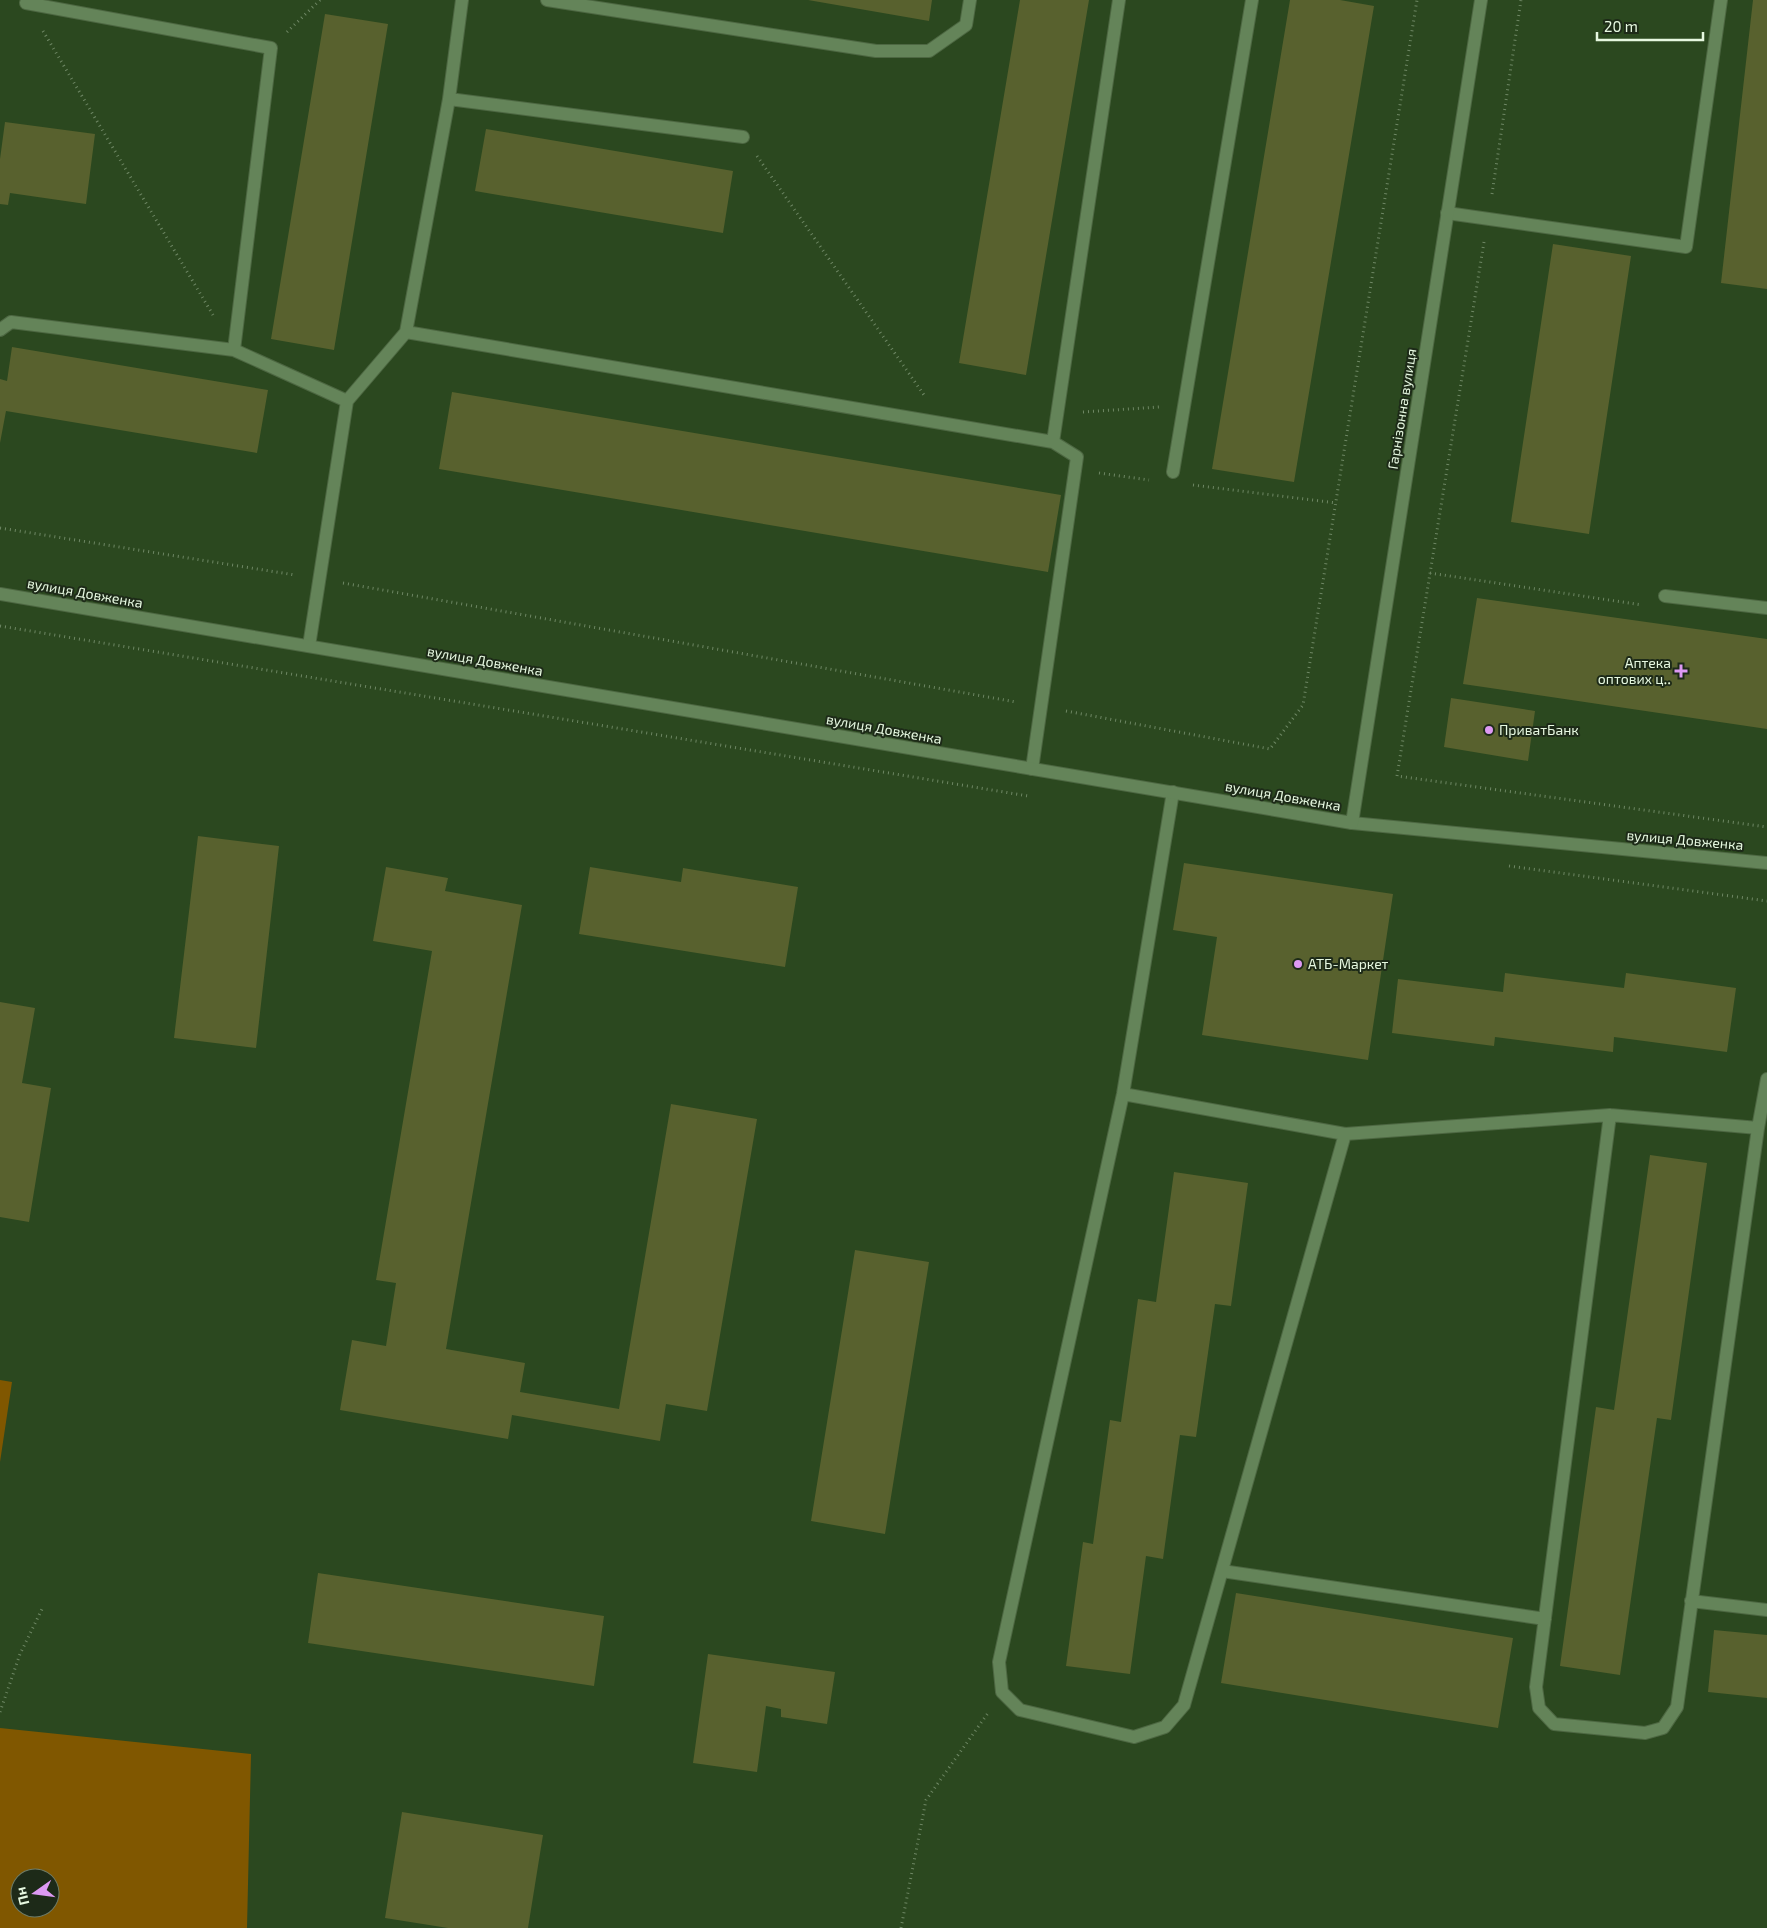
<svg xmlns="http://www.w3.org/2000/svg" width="1767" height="1928" viewBox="0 0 1767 1928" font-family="'Exo 2',sans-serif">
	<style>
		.green { fill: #805700; fill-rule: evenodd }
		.building { fill: #58612e }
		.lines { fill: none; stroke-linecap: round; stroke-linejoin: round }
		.service-casing { stroke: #4d6742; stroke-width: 14 }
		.minor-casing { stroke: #4d6742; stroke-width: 14 }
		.tertiary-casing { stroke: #4d6742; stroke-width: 14 }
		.path { stroke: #6e8764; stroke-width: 3; stroke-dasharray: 1 4; stroke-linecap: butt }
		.service { stroke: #648459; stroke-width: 12 }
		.minor { stroke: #648459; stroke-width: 12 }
		.tertiary { stroke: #648459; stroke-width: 12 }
		.poi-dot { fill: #dd99f3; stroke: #1d2a18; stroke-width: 2 }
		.labels { text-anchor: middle; stroke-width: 4; stroke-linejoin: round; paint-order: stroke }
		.street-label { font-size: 14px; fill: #e6f8e0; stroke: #1d2a18 }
		.poi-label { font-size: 14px; fill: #e6f8e0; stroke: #1d2a18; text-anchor: start }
	</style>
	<rect width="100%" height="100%" fill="#2b481f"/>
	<!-- green -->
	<path class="green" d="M0,1380L12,1382L0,1462Z
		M0,1728L251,1754L247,1928H0ZM20,1878H50V1908H20Z"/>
	<!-- building -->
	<path class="building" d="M808,0H932L929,21Z
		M1020,0H1089L1026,375L959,363Z
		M1290,0H1340L1374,6L1294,482L1212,469Z
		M1753,0H1767V289L1721,283Z
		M325,14L388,24L334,350L271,339Z
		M5,122L95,134L86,204L10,193L8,205L0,204V159Z
		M486,129L733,171L723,233L475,191Z
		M1553,244L1631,256L1589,534L1511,522Z
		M12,347L268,390L257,453L6,411L0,443V379L7,381Z
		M452,392L1061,495L1048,572L439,469Z
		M1477,598L1767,639V729L1463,684Z
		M1451,698L1535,711L1528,761L1444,747Z
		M198,836L279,846L256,1048L174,1038Z
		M1184,863L1393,894L1368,1060L1202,1035L1217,937L1173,930Z
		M386,867L448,878L445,891L522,905L446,1349L525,1363L520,1392L619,1409L671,1104L757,1119L707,1411L666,1404L660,1441L512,1415L508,1439L340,1410L352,1340L386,1346L396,1283L376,1280L432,951L373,941Z
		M590,867L681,882L683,868L798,887L785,967L579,934Z
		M1505,973L1624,988L1626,973L1736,988L1727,1052L1614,1037L1613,1052L1495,1037L1494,1046L1392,1033L1398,979L1503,992Z
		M0,1002L35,1008L22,1083L51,1088L29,1222L0,1217Z
		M1650,1155L1707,1163L1671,1420L1657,1418L1620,1675L1560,1666L1596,1407L1614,1410Z
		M1174,1172L1248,1183L1231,1306L1215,1304L1196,1437L1180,1435L1163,1559L1146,1556L1130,1674L1066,1666L1083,1542L1093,1544L1110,1420L1121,1422L1138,1299L1156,1302Z
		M855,1250L929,1262L885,1534L811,1521Z
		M318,1573L604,1616L594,1686L308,1643Z
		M1236,1593L1513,1638L1498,1728L1221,1683Z
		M1714,1630L1767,1635V1698L1708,1692Z
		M708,1654L835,1672L827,1724L781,1717V1709L766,1706L757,1772L693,1763Z
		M402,1812L543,1835L528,1928H448L385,1918Z"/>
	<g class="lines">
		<!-- service casing -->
		<g class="service-casing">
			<path id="service" d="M547,0L876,51H929L966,25L970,0
				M26,3L271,48L234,350L347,401
				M449,99L743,137
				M1447,213L1686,247L1721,0
				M0,330L11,322L234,350
				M406,332L1053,442
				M1173,472L1252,0
				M1665,596L1767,608
				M309,646L347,401L406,332L449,99L462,0
				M1032,769L1077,457L1053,442L1119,0
				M1173,792L1123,1094L999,1662L1002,1692L1020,1710L1134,1737L1165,1727L1184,1705L1345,1134
				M1123,1094L1345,1134L1610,1115L1758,1128
				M1610,1115L1536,1687L1539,1708L1554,1724L1645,1733L1663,1728L1677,1707L1758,1128L1767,1079
				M1222,1571L1545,1619
				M1691,1601L1767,1610"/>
		</g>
		<!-- minor casing -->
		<g class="minor-casing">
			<path id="minor" d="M1352,823L1767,863"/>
		</g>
		<!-- tertiary casing -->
		<g class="tertiary-casing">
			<path id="tertiary" d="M0,594L1352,823L1481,0"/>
		</g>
		<!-- path -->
		<path class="path" d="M43,31L213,315
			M287,32L320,0
			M757,156L924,395
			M1492,194L1521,0
			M1484,242L1397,776L1767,827
			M1083,412L1159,407
			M1099,473L1149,480
			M1193,485L1336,503
			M0,528L295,575
			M1430,573L1642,605
			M343,583L1016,702
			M0,626L1028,796
			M1066,711L1270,749L1303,705L1417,0
			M1509,866L1767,901
			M0,1712L20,1654L43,1607
			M901,1928L926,1800L988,1713"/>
		<!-- service -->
		<use href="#service" class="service"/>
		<!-- minor -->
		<use href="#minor" class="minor"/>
		<!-- tertiary -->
		<use href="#tertiary" class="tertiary"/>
	</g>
	<!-- markers -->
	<g class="poi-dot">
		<path d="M1678.5 663.5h5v5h5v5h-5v5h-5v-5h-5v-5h5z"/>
		<circle cx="1489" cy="730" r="5"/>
		<circle cx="1298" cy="964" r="5"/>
	</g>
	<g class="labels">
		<!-- street labels -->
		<g class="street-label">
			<text transform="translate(1402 409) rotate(-81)" y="5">Гарнізонна вулиця</text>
			<text transform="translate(85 593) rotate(10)" y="5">вулиця Довженка</text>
			<text transform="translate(485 661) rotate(10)" y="5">вулиця Довженка</text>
			<text transform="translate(884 729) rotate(10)" y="5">вулиця Довженка</text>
			<text transform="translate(1283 796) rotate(10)" y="5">вулиця Довженка</text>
			<text transform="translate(1685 840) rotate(5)" y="5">вулиця Довженка</text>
		</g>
		<!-- poi labels -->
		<g class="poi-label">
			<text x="1671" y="668" text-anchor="end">Аптека<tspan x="1671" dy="16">оптових ц‥</tspan></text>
			<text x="1499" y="735">ПриватБанк</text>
			<text x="1308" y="969">АТБ-Маркет</text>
		</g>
	</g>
	<!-- north arrow -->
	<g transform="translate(35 1893) rotate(256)"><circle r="24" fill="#1d2a18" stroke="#6d7c68"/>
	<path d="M0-4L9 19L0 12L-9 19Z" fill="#dd99f3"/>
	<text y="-8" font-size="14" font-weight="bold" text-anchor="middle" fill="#e6f8e0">Пн</text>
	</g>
	<!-- scale -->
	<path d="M1597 32v8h106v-8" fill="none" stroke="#e6f8e0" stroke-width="2.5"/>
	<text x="1604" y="32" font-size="15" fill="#e6f8e0" stroke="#1d2a18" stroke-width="4" paint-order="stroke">20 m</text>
</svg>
